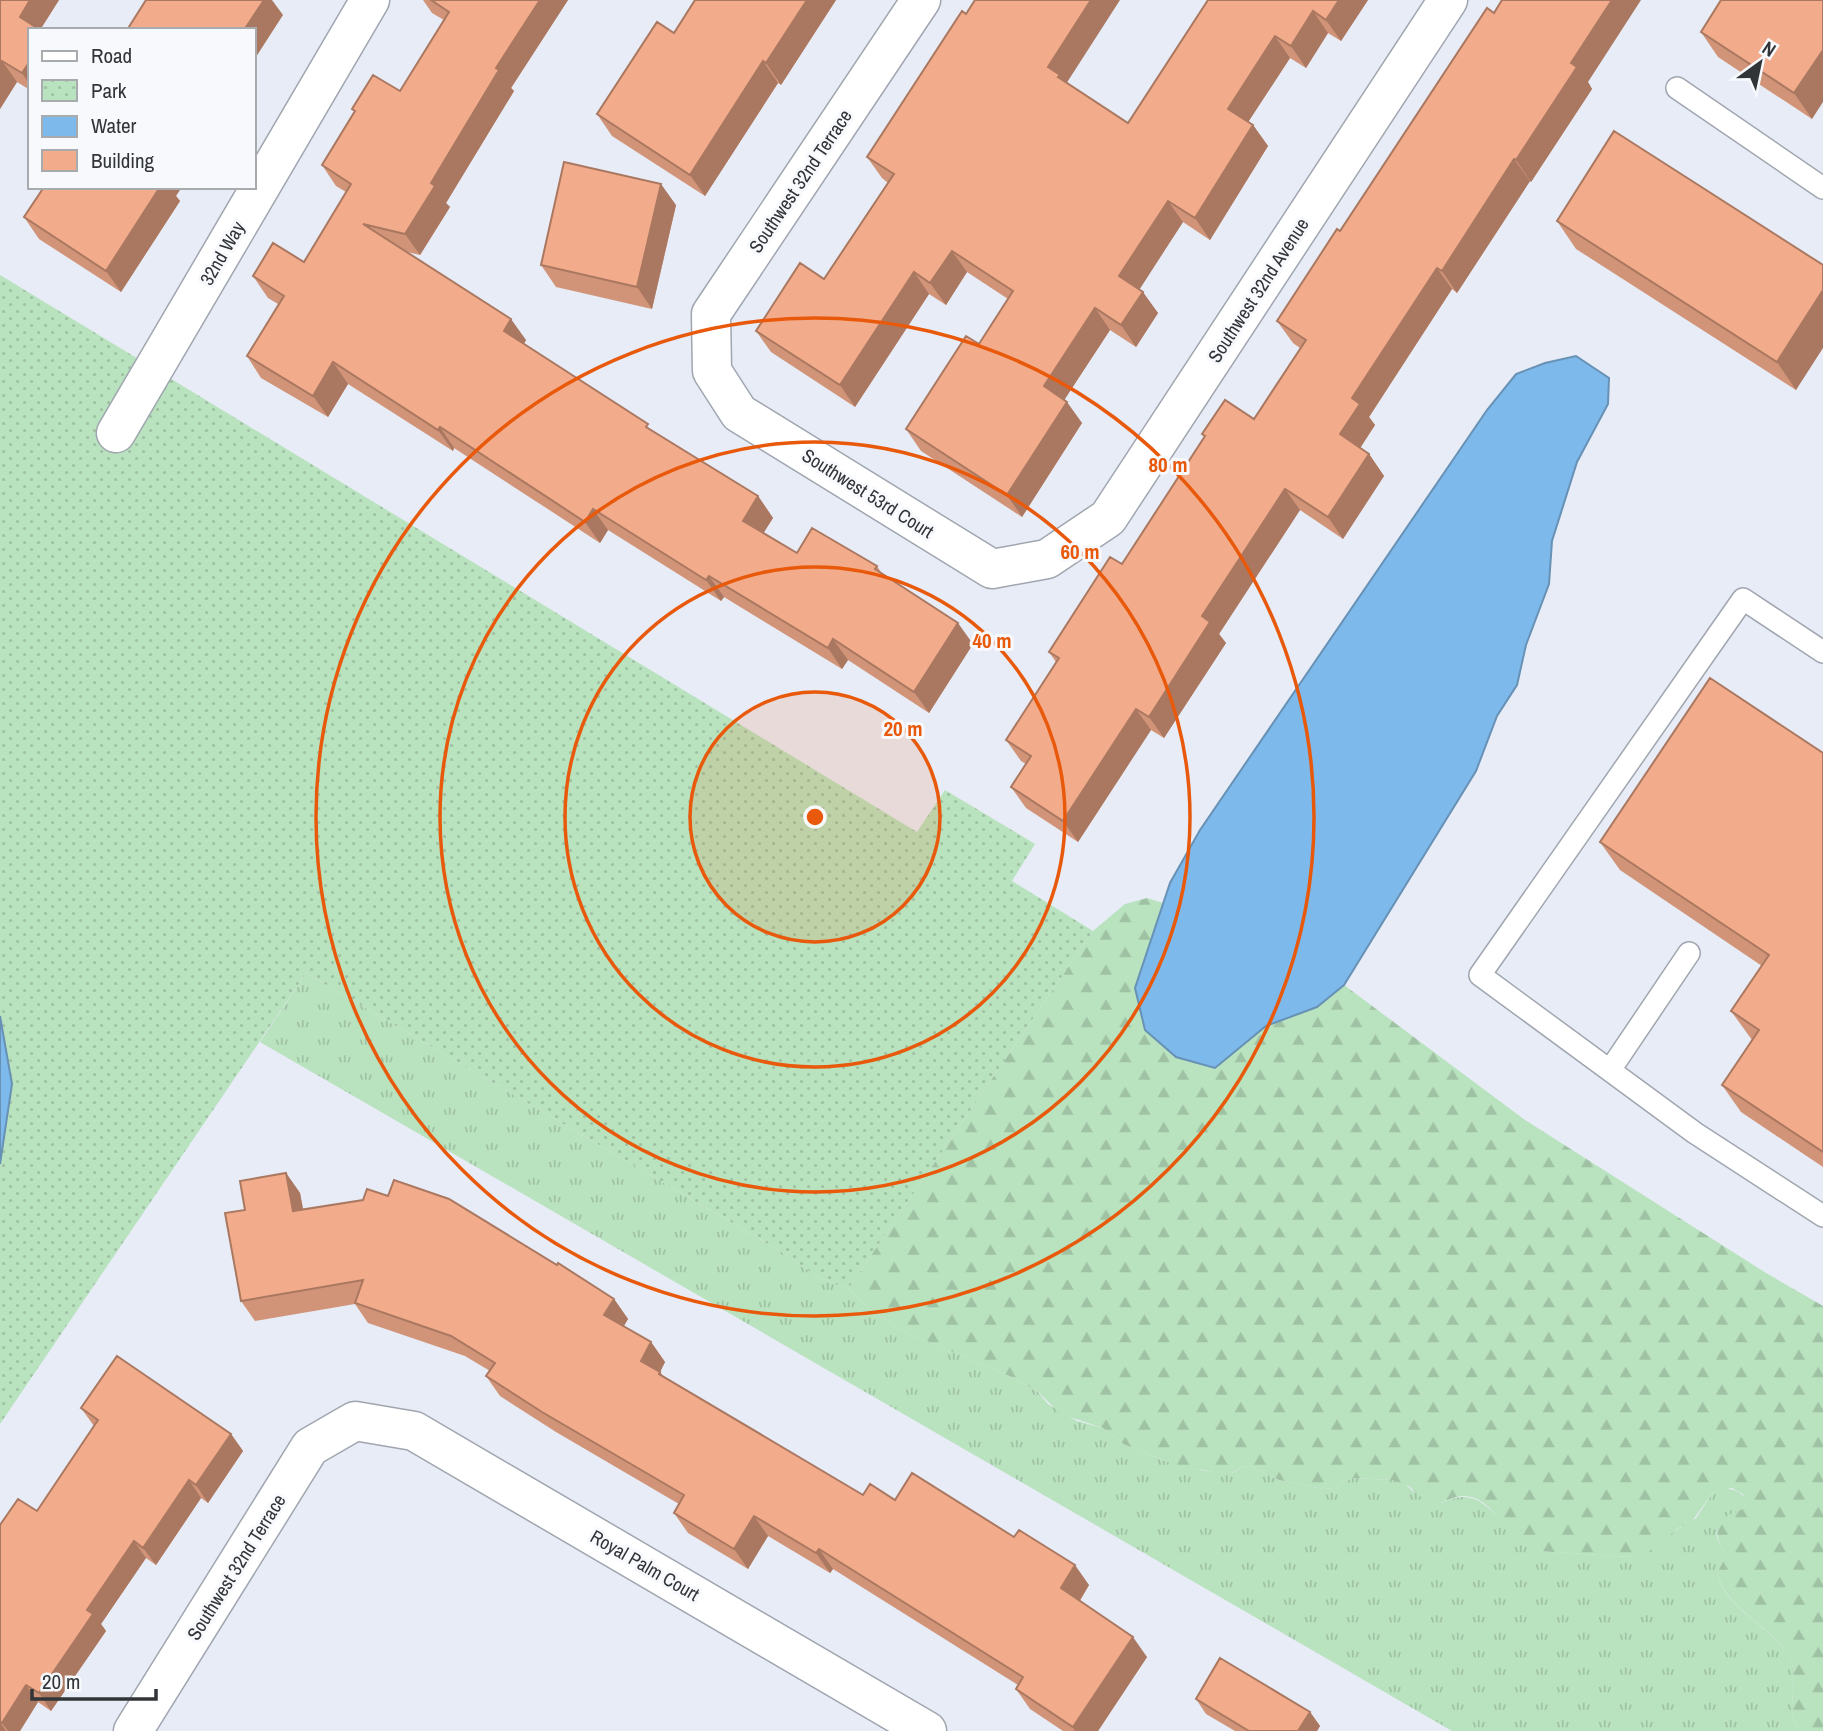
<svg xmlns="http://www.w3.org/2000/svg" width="1823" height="1731" viewBox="0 0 1823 1731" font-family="'Archivo Narrow',sans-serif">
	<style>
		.grass { fill: url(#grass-tufts) }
		.forest { fill: url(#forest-firs) }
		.park { fill: url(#park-dots) }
		.water { fill: #7eb9eb; stroke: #6791b5; stroke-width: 2 }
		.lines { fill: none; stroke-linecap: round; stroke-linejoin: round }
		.lane-casing { stroke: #a0a6af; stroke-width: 24 }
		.street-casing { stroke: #a0a6af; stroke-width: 41 }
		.lane { stroke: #fff; stroke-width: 21 }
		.street { stroke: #fff; stroke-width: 38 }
		.wall { fill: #d19478 }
		.shaded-wall { fill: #aa7861 }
		.building { fill: #f3ac8b; stroke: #aa7861; stroke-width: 2 }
		.ring { fill: none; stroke: #e8590c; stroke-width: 3.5 }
		.labels { text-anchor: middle; stroke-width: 6; stroke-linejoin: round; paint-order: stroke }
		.street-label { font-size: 19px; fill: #323538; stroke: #f7f9fd }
		.centre { fill: #e8590c; stroke: #f7f9fd; stroke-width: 3.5 }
		.ring-label { font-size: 21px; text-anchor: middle; font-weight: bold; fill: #e8590c; stroke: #f7f9fd; stroke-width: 6; stroke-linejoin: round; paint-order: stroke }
	</style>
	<defs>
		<pattern id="grass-tufts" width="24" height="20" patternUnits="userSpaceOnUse" patternTransform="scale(1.75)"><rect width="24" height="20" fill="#b9e2be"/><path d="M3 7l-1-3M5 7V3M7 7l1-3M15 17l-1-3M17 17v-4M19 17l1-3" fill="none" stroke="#a0c2a4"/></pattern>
		<pattern id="forest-firs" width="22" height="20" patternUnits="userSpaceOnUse" patternTransform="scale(1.75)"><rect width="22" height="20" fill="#b9e2be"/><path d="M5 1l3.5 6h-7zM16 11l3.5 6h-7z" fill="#a0c2a4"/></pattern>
		<pattern id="park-dots" width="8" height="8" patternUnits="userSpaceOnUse" patternTransform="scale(1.75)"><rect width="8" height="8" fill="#b9e2be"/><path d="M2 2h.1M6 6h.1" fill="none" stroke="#a0c2a4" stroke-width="1.8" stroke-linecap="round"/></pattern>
	</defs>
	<rect width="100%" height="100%" fill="#e7ecf6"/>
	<!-- grass -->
	<path class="grass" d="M306,973L780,1251L818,1277L848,1289L869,1308L901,1330L1014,1378L1037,1391L1048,1404L1077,1421L1103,1428L1123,1444L1165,1461L1205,1471L1232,1473L1244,1466L1252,1467L1279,1480L1323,1489L1334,1488L1344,1481L1356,1478L1392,1480L1404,1483L1413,1491L1442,1503C1489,1478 1500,1537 1537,1551L1632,1557L1664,1542L1671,1533L1696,1518L1714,1491C1727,1487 1740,1488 1747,1501C1741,1522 1700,1518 1724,1551V1560L1717,1573C1726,1611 1772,1625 1790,1658C1799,1677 1789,1698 1793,1717C1794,1722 1798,1727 1801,1731H1452L260,1042Z"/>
	<!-- forest -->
	<path class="forest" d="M1147,898L1163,903L1135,988L1215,1068L1266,1026L1317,1007L1344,985L1525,1120L1766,1273L1823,1306V1731H1801C1798,1727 1794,1722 1793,1717C1789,1698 1799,1677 1790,1658C1772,1625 1727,1611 1717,1573L1724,1560V1551C1716,1540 1713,1524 1727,1516C1735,1511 1741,1513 1746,1504L1743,1494L1732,1488L1714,1491L1690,1524C1677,1526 1673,1532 1665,1541C1657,1548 1643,1555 1632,1557L1537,1551C1526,1547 1518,1542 1510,1533C1497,1518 1486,1496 1463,1496C1454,1496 1445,1502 1437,1504L1421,1497L1409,1486L1392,1480L1356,1478L1344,1481L1334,1488L1323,1489L1279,1480L1252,1467L1244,1466L1231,1473H1220L1180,1466L1165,1461L1123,1444L1103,1428L1061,1414L1037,1391L1014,1378L901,1330L869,1308L848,1289L1093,931L1125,904Z"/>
	<!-- park -->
	<path class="park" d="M0,275L917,832L945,790L1035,844L1012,881L1093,931L848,1289L818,1277L780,1251L306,973L0,1424Z"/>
	<!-- water -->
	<path class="water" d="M1576,356L1609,378L1608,404L1577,462L1552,541L1549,584L1526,645L1517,685L1497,716L1476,771L1344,985L1317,1007L1266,1026L1215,1068L1176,1057L1145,1030L1135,988L1170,883L1200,830L1487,410L1516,374L1545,363Z
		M0,1016L12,1084L0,1164Z"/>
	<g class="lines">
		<!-- lane casing -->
		<g class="lane-casing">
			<path id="lane" d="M1677,88L1823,188
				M1823,652L1743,599L1480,975L1695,1133L1823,1216
				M1610,1070L1689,953"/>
		</g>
		<!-- street casing -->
		<g class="street-casing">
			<path id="street" d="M921,0L711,314L712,371L739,413L992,569L1047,559L1108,518L1448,0
				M116,433L370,0
				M133,1731L310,1447L355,1421L414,1431L927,1731"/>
		</g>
		<!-- lane -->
		<use href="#lane" class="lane"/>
		<!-- street -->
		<use href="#street" class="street"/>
	</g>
	<!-- wall -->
	<path class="wall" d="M0,0H59L40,30H30V90L17,82L0,109Z
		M423,0H568L511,88L514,91L446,203L450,207L420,255L407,252L526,340L524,344L652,430L758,496L773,518L763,533L797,553L877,566L882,574L973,644L929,713L848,660L842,669L724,597L721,601L608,530L600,543L454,448L453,451L348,384L328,417L261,378L247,356L278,304L268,298L253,276L304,262L346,192L336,186L322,165L354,112L352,109L400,91L444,20L432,13Z
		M836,0L781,85L778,83L705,196L612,136L597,114L674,33Z
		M1208,0H1368L1341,41L1328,33L1306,68L1290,58L1248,122L1253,125L1268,146L1210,240L1183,222L1139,289L1158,313L1136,347L1110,330L1064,400L1082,423L1022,517L921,451L906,429L979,344L1008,299L967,272L946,305L929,294L855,407L771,352L756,331L824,279L888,183L882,178L867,157L1067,83L1128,123Z
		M1823,0L1812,119L1718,57L1701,32Z
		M1588,82L1592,89L1531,182L1530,181L1457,293L1452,289L1369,417L1375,425L1360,448L1369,454L1384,476L1343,539L1300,510L1219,634L1226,643L1164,738L1151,730L1078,842L1026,808L1011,787L1026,764L1021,761L1006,740L1056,662L1049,652L1122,564L1204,437L1202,434L1254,419L1300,348L1293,343L1277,321L1340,231Z
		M176,196L180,201L121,292L39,239L24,217Z
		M676,205L652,309L556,287L541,265Z
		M1557,221L1823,265L1796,390L1576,249Z
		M1823,753V1167L1741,1112L1722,1085L1752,1040L1731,1011L1762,966L1620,870L1600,842Z
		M286,1173L300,1193L303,1209L614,1299L628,1319L624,1326L651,1342L665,1362L660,1372L663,1376L863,1495L895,1500L1089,1585L1080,1601L1147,1657L1098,1731H1063L1030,1709L1016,1689L1018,1685L833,1569L830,1573L768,1536L748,1569L688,1533L674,1513L679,1504L556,1432L500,1396L486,1376L490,1371L465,1356L368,1323L355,1304L255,1321L241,1301L245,1210Z
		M81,1408L231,1434L243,1451L208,1503L201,1498L156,1565L146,1558L101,1624L106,1631L51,1711L38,1702L20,1731H0V1525L37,1511L94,1426Z
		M1196,1699L1310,1712L1320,1726L1317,1731H1235L1206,1714Z"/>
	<!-- shaded-wall -->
	<path class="shaded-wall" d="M30,0H59L40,30L20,17Z
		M264,0H272L283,15L254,60V30H244Z
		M540,0H568L511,88L514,91L446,203L450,207L420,255L405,234L431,183L496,68Z
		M807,0H836L781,85L766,63Z
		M1091,0H1120L1066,84L1048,67Z
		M1339,0H1368L1341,41L1326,20Z
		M1612,0H1641L1588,82L1592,89L1531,182L1516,160L1571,63Z
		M1313,11L1328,33L1306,68L1291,46Z
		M1275,36L1290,58L1243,130L1228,109Z
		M1823,50V102L1812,119L1794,93Z
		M2,61L17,82L0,109V64Z
		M30,61V85L22,73Z
		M763,61L778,83L705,196L690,175Z
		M1253,125L1268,146L1210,240L1195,218Z
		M1514,159L1530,181L1457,293L1442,271Z
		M661,184L676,205L652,309L637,287Z
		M160,187H182L176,196L180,201L121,292L106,271Z
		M1168,201L1183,222L1134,298L1119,276Z
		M952,251L967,272L946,305L930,283Z
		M1437,268L1452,289L1369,417L1375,425L1355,456L1340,434L1352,398Z
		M914,272L929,294L855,407L840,385Z
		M1823,290V348L1796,390L1777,362Z
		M1143,292L1158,313L1136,347L1121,325Z
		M1095,308L1110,330L1059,408L1044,386Z
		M511,319L526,340L519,352L504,331Z
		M333,362L348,384L328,417L313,396Z
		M1067,402L1082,423L1022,517L1007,495Z
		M440,427L454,448L453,451L438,430Z
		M1369,454L1384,476L1343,539L1328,517Z
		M1285,489L1300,510L1219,634L1226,643L1164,738L1149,717L1202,616Z
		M758,496L773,518L758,542L743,521Z
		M593,509L608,530L600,543L585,522Z
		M709,576L724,597L721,601L706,580Z
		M958,623L973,644L929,713L914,692Z
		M833,639L848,660L842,669L828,648Z
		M1136,709L1151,730L1078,842L1063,821Z
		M286,1173L300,1193L307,1231L293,1211Z
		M614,1299L628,1319L618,1335L604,1315Z
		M651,1342L665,1362L660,1372L674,1392L641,1361Z
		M231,1434L243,1451L208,1503L196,1485Z
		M189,1480L201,1498L156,1565L143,1548Z
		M754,1516L768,1536L748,1569L734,1549Z
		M134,1541L146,1558L101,1624L106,1631L51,1711L39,1693L87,1610Z
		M819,1549L833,1569L830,1573L816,1553Z
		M1075,1565L1089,1585L1075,1608L1061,1588Z
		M1133,1637L1147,1657L1098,1731H1075L1073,1727Z
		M26,1685L38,1702L20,1731H8L2,1723Z
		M1310,1712L1320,1726L1317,1731H1298Z
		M0,1722L6,1731H0Z"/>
	<!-- building -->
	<path class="building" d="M0,0H30L20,17L40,30H30V61L22,73L2,61L0,64Z
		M146,0H264L244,30H127Z
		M431,0H540L496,68L499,70L431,183L435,186L405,234L363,224L511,319L504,331L648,424L646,427L758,496L743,521L797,553L812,528L877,566L875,569L958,623L914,692L833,639L828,648L709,576L706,580L593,509L585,522L440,427L438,430L333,362L313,396L247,356L284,296L253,276L273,243L304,262L351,184L322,165L355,111L352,109L373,75L400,91L449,12Z
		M695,0H807L766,63L763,61L690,175L597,114L657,22L674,33Z
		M975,0H1091L1048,67L1060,75L1058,77L1128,123L1208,0H1339L1326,20L1313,11L1291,46L1275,36L1228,109L1253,125L1195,218L1168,201L1119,276L1143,292L1121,325L1095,308L1044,386L1067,402L1007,495L906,429L966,336L979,344L1013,291L952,251L930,283L914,272L840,385L756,331L800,263L824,279L894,174L867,157L962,11L966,14Z
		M1502,0H1612L1571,63L1577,67L1516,160L1514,159L1442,271L1437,268L1352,398L1360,404L1340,434L1369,454L1328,517L1285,489L1202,616L1210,622L1149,717L1136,709L1063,821L1011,787L1031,756L1006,740L1059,658L1049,652L1110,557L1122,564L1205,436L1202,434L1225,400L1254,419L1306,340L1277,321L1337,229L1340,231L1487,8L1494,13Z
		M1721,0H1823V50L1794,93L1701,32Z
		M1614,131L1823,265V290L1777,362L1557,221Z
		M564,162L661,184L637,287L541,265Z
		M44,187H160L106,271L24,217Z
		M1710,678L1823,753V1152L1722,1085L1759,1030L1731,1011L1769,955L1600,842Z
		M286,1173L293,1211L363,1200L367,1189L388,1196L394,1180L449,1199L557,1265L558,1263L614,1299L604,1315L651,1342L641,1361L660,1372L659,1374L863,1495L870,1484L895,1500L912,1473L1014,1537L1019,1530L1075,1565L1061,1588L1133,1637L1073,1727L1016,1689L1023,1677L819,1549L816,1553L754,1516L734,1549L674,1513L684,1495L542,1412L486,1376L495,1363L451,1336L355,1303L363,1280L241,1301L225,1213L245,1210L240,1181Z
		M117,1356L231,1434L196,1485L189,1480L143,1548L134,1541L87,1610L93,1614L39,1693L26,1685L2,1723L0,1722V1525L18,1499L37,1511L98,1420L81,1408Z
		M1220,1658L1310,1712L1298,1731H1249L1196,1699Z"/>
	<!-- distance rings -->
	<circle cx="815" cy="817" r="125" fill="#e8590c" fill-opacity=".12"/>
	<g class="ring">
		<circle cx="815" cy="817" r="125"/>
		<circle cx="815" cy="817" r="250"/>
		<circle cx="815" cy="817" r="375"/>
		<circle cx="815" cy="817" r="499"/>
	</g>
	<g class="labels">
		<!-- street labels -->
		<g class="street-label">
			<text transform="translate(800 181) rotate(-56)" y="7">Southwest 32nd Terrace</text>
			<text transform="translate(222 253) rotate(-60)" y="7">32nd Way</text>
			<text transform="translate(1258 290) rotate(-57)" y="7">Southwest 32nd Avenue</text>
			<text transform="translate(868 493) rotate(32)" y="7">Southwest 53rd Court</text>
			<text transform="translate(645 1565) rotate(30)" y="7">Royal Palm Court</text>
			<text transform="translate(236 1567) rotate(-58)" y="7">Southwest 32nd Terrace</text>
		</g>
	</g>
	<circle cx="815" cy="817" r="10" class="centre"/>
	<g class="ring-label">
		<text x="1168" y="472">80 m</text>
		<text x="1080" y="559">60 m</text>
		<text x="992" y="648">40 m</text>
		<text x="903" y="736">20 m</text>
	</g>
	<!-- legend -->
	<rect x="28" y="28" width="228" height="161" fill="#f7f9fd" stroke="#a8abae" stroke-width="2"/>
	<rect x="42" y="51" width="35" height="10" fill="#ffffff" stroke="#a8abae" stroke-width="2"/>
	<text x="91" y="63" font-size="21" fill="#323538">Road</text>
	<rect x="42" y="80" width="35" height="21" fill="url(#park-dots)" stroke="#a8abae" stroke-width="2"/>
	<text x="91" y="98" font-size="21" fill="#323538">Park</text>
	<rect x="42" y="116" width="35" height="21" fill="#7eb9eb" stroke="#a8abae" stroke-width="2"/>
	<text x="91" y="133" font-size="21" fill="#323538">Water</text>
	<rect x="42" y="150" width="35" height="21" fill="#f3ac8b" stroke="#a8abae" stroke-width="2"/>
	<text x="91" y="168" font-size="21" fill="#323538">Building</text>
	<!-- north arrow -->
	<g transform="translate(1760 63) rotate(33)" stroke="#f7f9fd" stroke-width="5" paint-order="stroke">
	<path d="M0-5L12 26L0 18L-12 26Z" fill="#323538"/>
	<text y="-10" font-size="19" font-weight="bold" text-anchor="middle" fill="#323538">N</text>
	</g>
	<!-- scale -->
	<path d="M32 1689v10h124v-10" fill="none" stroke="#323538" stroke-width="3.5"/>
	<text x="42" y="1689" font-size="21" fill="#323538" stroke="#f7f9fd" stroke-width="5" paint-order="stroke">20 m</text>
</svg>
